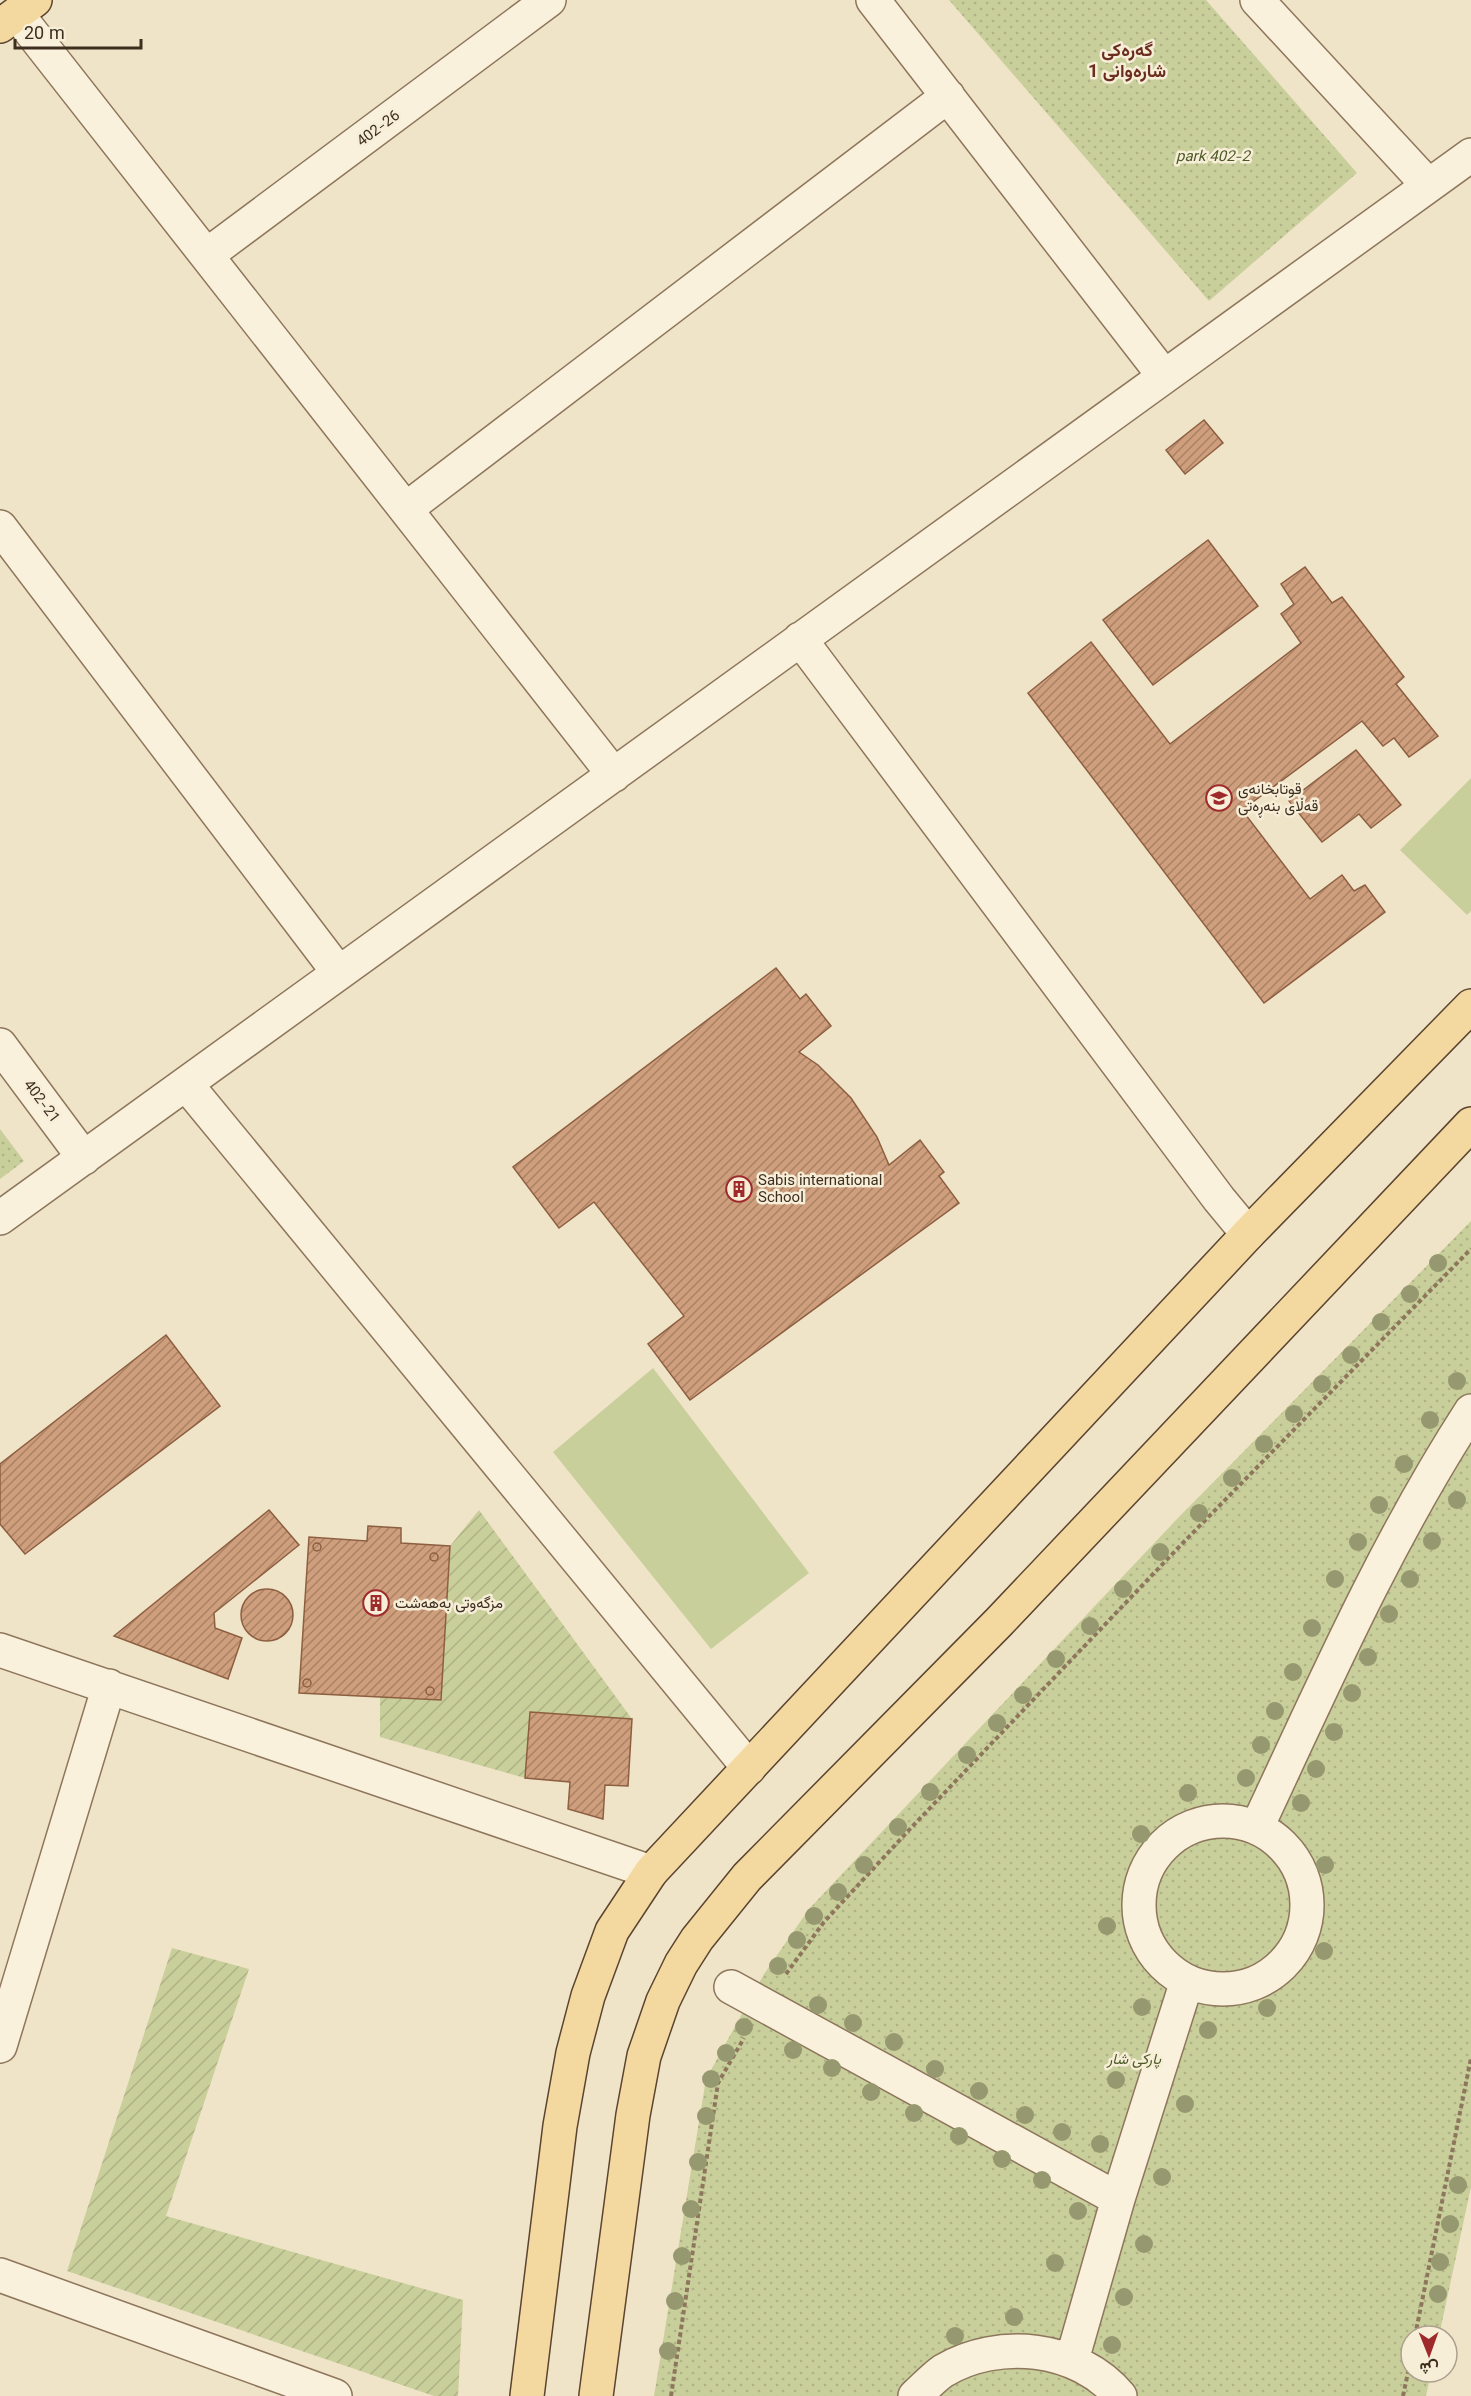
<svg xmlns="http://www.w3.org/2000/svg" width="1471" height="2396" viewBox="0 0 1471 2396" font-family="Georgia,Vazirmatn,serif">
	<style>
		.park { fill: url(#park-dots) }
		.garden { fill: url(#garden-furrows) }
		.pitch { fill: #c9cf9b }
		.building { fill: url(#building-hatch); stroke: #8d5f41; stroke-width: 1.5 }
		.lines { fill: none; stroke-linecap: round; stroke-linejoin: round }
		.minor-casing { stroke: #8d765c; stroke-width: 36 }
		.major-casing { stroke: #5b4430; stroke-width: 36 }
		.path { stroke: #8d765c; stroke-width: 4; stroke-dasharray: 4.5 3; stroke-linecap: butt }
		.minor { stroke: #faf1dc; stroke-width: 33 }
		.major { stroke: #f3d9a0; stroke-width: 33 }
		.tree { fill: #96986f }
		.labels { text-anchor: middle; stroke-width: 5; stroke-linejoin: round; paint-order: stroke }
		.street-label { font-size: 15px; fill: #3d2e20; stroke: #f7eed8 }
		.park-label { font-size: 15px; font-style: italic; fill: #4d5a26; stroke: #f7eed8 }
		.poi-label { font-size: 15px; fill: #3d2e20; stroke: #f7eed8; text-anchor: start }
		.quarter-label { font-size: 18px; font-weight: bold; fill: #6b2e1e; stroke: #f7eed8 }
	</style>
	<defs>
		<pattern id="park-dots" width="8" height="8" patternUnits="userSpaceOnUse" patternTransform="scale(1.5)"><rect width="8" height="8" fill="#c9cf9b"/><path d="M2 2h.1M6 6h.1" fill="none" stroke="#aeb285" stroke-width="1.8" stroke-linecap="round"/></pattern>
		<pattern id="garden-furrows" width="10" height="10" patternUnits="userSpaceOnUse" patternTransform="scale(1.5)"><rect width="10" height="10" fill="#c9cf9b"/><path d="M-1 1l2-2M0 10L10 0M9 11l2-2" fill="none" stroke="#aeb285"/></pattern>
		<pattern id="building-hatch" width="6" height="6" patternUnits="userSpaceOnUse" patternTransform="scale(1.5)"><rect width="6" height="6" fill="#cf9f7d"/><path d="M-1 1l2-2M0 6l6-6M5 7l2-2" fill="none" stroke="#a98266"/></pattern>
	</defs>
	<rect width="100%" height="100%" fill="#f0e4c8"/>
	<!-- park -->
	<path class="park" d="M949,0H1206L1357,173L1209,301Z
		M0,1129L24,1161L0,1179Z
		M1471,1221V2187L1439,2336H1411V2372H1431L1426,2396H654L706,2079L764,1974L809,1909L1176,1520Z"/>
	<!-- garden -->
	<path class="garden" d="M479,1510L632,1719L530,1712L525,1778L380,1737V1697L441,1700L450,1546Z
		M172,1948L249,1969L166,2216L463,2300L458,2396H434L67,2271Z"/>
	<!-- pitch -->
	<path class="pitch" d="M1471,778V911L1467,915L1400,850Z
		M653,1368L809,1573L711,1649L553,1452Z"/>
	<!-- building -->
	<path class="building" d="M1204,420L1223,443L1185,474L1166,450Z
		M1208,540L1258,606L1153,685L1103,620Z
		M1305,567L1332,603L1342,597L1404,677L1396,684L1438,736L1409,757L1394,738L1383,746L1362,721L1242,810L1310,899L1342,875L1354,891L1365,885L1385,912L1264,1003L1028,693L1091,642L1170,744L1301,643L1281,614L1294,604L1281,584Z
		M1356,750L1401,805L1371,828L1359,814L1322,842L1289,801Z
		M776,968L800,999L806,994L831,1026L799,1052L818,1065L851,1098L877,1137L889,1165L920,1140L944,1172L939,1176L959,1203L690,1400L648,1344L684,1316L594,1202L559,1228L513,1167Z
		M166,1335L220,1406L25,1554L0,1524V1464Z
		M269,1510L299,1545L214,1613L215,1628L242,1638L228,1679L114,1636Z
		M368,1526L401,1528V1543L450,1546L441,1700L299,1693L309,1537L367,1541Z
		M313 1547a4 4 0 1 1 8 0a4 4 0 1 1-8 0Z
		M430 1557a4 4 0 1 1 8 0a4 4 0 1 1-8 0Z
		M241 1615a26 26 0 1 1 52 0a26 26 0 1 1-52 0Z
		M303 1683a4 4 0 1 1 8 0a4 4 0 1 1-8 0Z
		M426 1691a4 4 0 1 1 8 0a4 4 0 1 1-8 0Z
		M530,1712L632,1719L628,1786L605,1785L603,1819L568,1809L570,1782L525,1778Z"/>
	<g class="lines">
		<!-- minor casing -->
		<g class="minor-casing">
			<path id="minor" d="M873,0L1164,376
				M1257,0L1428,185
				M17,14L614,775
				M207,255L549,0
				M406,509L948,96
				M0,527L339,973
				M800,639L1219,1199L1248,1234
				M0,1045L84,1158
				M186,1084L749,1768
				M0,1218L1471,155
				M0,1650L651,1872
				M1139 1905a84 84 0 1 1 168 0a84 84 0 1 1-168 0Z
				M1257,1827C1323,1686 1386,1542 1471,1411
				M731,1987L1118,2199
				M0,2046L109,1686
				M0,2275L335,2396
				M1072,2360L1118,2199L1187,1981
				M915,2396C924,2388 933,2378 943,2371C998,2338 1078,2346 1120,2396"/>
		</g>
		<!-- major casing -->
		<g class="major-casing">
			<path id="major" d="M0,26L35,0
				M527,2396L560,2126L573,2053L588,1996L612,1931L651,1872L1248,1234L1471,1006
				M596,2396L633,2115L644,2056L663,2001L681,1964L697,1939L747,1877L999,1622L1471,1124"/>
		</g>
		<!-- path -->
		<path class="path" d="M786,1974L824,1922L909,1830L1177,1549L1471,1249
			M1415,2336L1471,2058
			M671,2396L718,2083L744,2038
			M1403,2396L1411,2358"/>
		<!-- minor -->
		<use href="#minor" class="minor"/>
		<!-- major -->
		<use href="#major" class="major"/>
	</g>
	<!-- trees -->
	<g class="tree">
		<circle cx="1438" cy="1263" r="9"/>
		<circle cx="1410" cy="1294" r="9"/>
		<circle cx="1381" cy="1322" r="9"/>
		<circle cx="1351" cy="1355" r="9"/>
		<circle cx="1457" cy="1381" r="9"/>
		<circle cx="1322" cy="1384" r="9"/>
		<circle cx="1294" cy="1414" r="9"/>
		<circle cx="1430" cy="1420" r="9"/>
		<circle cx="1264" cy="1444" r="9"/>
		<circle cx="1404" cy="1464" r="9"/>
		<circle cx="1232" cy="1478" r="9"/>
		<circle cx="1457" cy="1500" r="9"/>
		<circle cx="1379" cy="1505" r="9"/>
		<circle cx="1199" cy="1513" r="9"/>
		<circle cx="1432" cy="1541" r="9"/>
		<circle cx="1358" cy="1542" r="9"/>
		<circle cx="1160" cy="1552" r="9"/>
		<circle cx="1335" cy="1579" r="9"/>
		<circle cx="1410" cy="1579" r="9"/>
		<circle cx="1123" cy="1589" r="9"/>
		<circle cx="1389" cy="1614" r="9"/>
		<circle cx="1090" cy="1626" r="9"/>
		<circle cx="1312" cy="1628" r="9"/>
		<circle cx="1368" cy="1657" r="9"/>
		<circle cx="1056" cy="1659" r="9"/>
		<circle cx="1293" cy="1672" r="9"/>
		<circle cx="1352" cy="1693" r="9"/>
		<circle cx="1023" cy="1695" r="9"/>
		<circle cx="1275" cy="1711" r="9"/>
		<circle cx="997" cy="1723" r="9"/>
		<circle cx="1334" cy="1732" r="9"/>
		<circle cx="1261" cy="1745" r="9"/>
		<circle cx="967" cy="1755" r="9"/>
		<circle cx="1316" cy="1769" r="9"/>
		<circle cx="1246" cy="1778" r="9"/>
		<circle cx="930" cy="1792" r="9"/>
		<circle cx="1188" cy="1793" r="9"/>
		<circle cx="1301" cy="1803" r="9"/>
		<circle cx="898" cy="1827" r="9"/>
		<circle cx="1141" cy="1834" r="9"/>
		<circle cx="864" cy="1865" r="9"/>
		<circle cx="1325" cy="1865" r="9"/>
		<circle cx="838" cy="1892" r="9"/>
		<circle cx="814" cy="1916" r="9"/>
		<circle cx="1107" cy="1926" r="9"/>
		<circle cx="797" cy="1940" r="9"/>
		<circle cx="1324" cy="1951" r="9"/>
		<circle cx="778" cy="1966" r="9"/>
		<circle cx="818" cy="2005" r="9"/>
		<circle cx="1142" cy="2007" r="9"/>
		<circle cx="1267" cy="2008" r="9"/>
		<circle cx="853" cy="2023" r="9"/>
		<circle cx="744" cy="2027" r="9"/>
		<circle cx="1208" cy="2030" r="9"/>
		<circle cx="894" cy="2042" r="9"/>
		<circle cx="793" cy="2050" r="9"/>
		<circle cx="726" cy="2053" r="9"/>
		<circle cx="832" cy="2068" r="9"/>
		<circle cx="935" cy="2069" r="9"/>
		<circle cx="711" cy="2079" r="9"/>
		<circle cx="1116" cy="2080" r="9"/>
		<circle cx="979" cy="2091" r="9"/>
		<circle cx="871" cy="2092" r="9"/>
		<circle cx="1185" cy="2104" r="9"/>
		<circle cx="914" cy="2113" r="9"/>
		<circle cx="1025" cy="2115" r="9"/>
		<circle cx="706" cy="2116" r="9"/>
		<circle cx="1062" cy="2132" r="9"/>
		<circle cx="959" cy="2136" r="9"/>
		<circle cx="1100" cy="2144" r="9"/>
		<circle cx="1002" cy="2159" r="9"/>
		<circle cx="698" cy="2162" r="9"/>
		<circle cx="1162" cy="2177" r="9"/>
		<circle cx="1042" cy="2180" r="9"/>
		<circle cx="1458" cy="2185" r="9"/>
		<circle cx="691" cy="2209" r="9"/>
		<circle cx="1078" cy="2211" r="9"/>
		<circle cx="1450" cy="2224" r="9"/>
		<circle cx="1144" cy="2244" r="9"/>
		<circle cx="682" cy="2256" r="9"/>
		<circle cx="1440" cy="2262" r="9"/>
		<circle cx="1055" cy="2263" r="9"/>
		<circle cx="1438" cy="2294" r="9"/>
		<circle cx="1124" cy="2297" r="9"/>
		<circle cx="675" cy="2301" r="9"/>
		<circle cx="1014" cy="2317" r="9"/>
		<circle cx="955" cy="2336" r="9"/>
		<circle cx="1112" cy="2345" r="9"/>
		<circle cx="668" cy="2351" r="9"/>
	</g>
	<!-- icons -->
	<defs>
		<g id="school-ring" transform="scale(1.35)"><circle r="9.5" fill="#f7eed8" stroke="#9e2a2b" stroke-width="1.5"/><path d="M0-5L7-2L0 1L-7-2ZM-4 1L0 2.5L4 1V4Q0 6-4 4Z" fill="#9e2a2b"/></g>
		<g id="building-ring" transform="scale(1.35)"><circle r="9.5" fill="#f7eed8" stroke="#9e2a2b" stroke-width="1.5"/><path d="M-4-6H4V6H1V3H-1V6H-4ZM-2.5-4.3h1.7v1.8h-1.7ZM.8-4.3h1.7v1.8H.8ZM-2.5-1h1.7V.8h-1.7ZM.8-1h1.7V.8H.8Z" fill="#9e2a2b"/></g>
	</defs>
	<g fill-rule="evenodd">
		<use href="#school-ring" x="1219" y="798"/>
		<use href="#building-ring" x="739" y="1189"/>
		<use href="#building-ring" x="376" y="1603"/>
	</g>
	<g class="labels">
		<!-- street labels -->
		<g class="street-label">
			<text transform="translate(378 128) rotate(-37)" y="5">402-26</text>
			<text transform="translate(42 1101) rotate(53)" y="5">402-21</text>
		</g>
		<!-- park labels -->
		<g class="park-label">
			<text x="1213" y="161">park 402-2</text>
			<text x="1134" y="2064">پارکی شار</text>
		</g>
		<!-- poi labels -->
		<g class="poi-label">
			<text x="1238" y="794">قوتابخانەی<tspan x="1238" dy="17">قەڵای بنەڕەتی</tspan></text>
			<text x="758" y="1185">Sabis international<tspan x="758" dy="17">School</tspan></text>
			<text x="395" y="1608">مزگەوتی بەهەشت</text>
		</g>
		<!-- quarter labels -->
		<g class="quarter-label">
			<text x="1127" y="56">گەرەکی<tspan x="1127" dy="21">شارەوانی 1</tspan></text>
		</g>
	</g>
	<!-- north arrow -->
	<g transform="translate(1429 2354) rotate(179)"><circle r="28" fill="#f7eed8" stroke="#ada18e" stroke-width="1.5"/>
	<path d="M0-4.5L10 22L0 15L-10 22Z" fill="#9e2a2b"/>
	<text y="-9" font-size="16" font-weight="bold" text-anchor="middle" fill="#3d2e20">ش</text>
	</g>
	<!-- scale -->
	<path d="M15 39v9h126v-9" fill="none" stroke="#3d2e20" stroke-width="3"/>
	<text x="24" y="39" font-size="18" fill="#3d2e20" stroke="#f7eed8" stroke-width="4.5" paint-order="stroke">20 m</text>
</svg>
